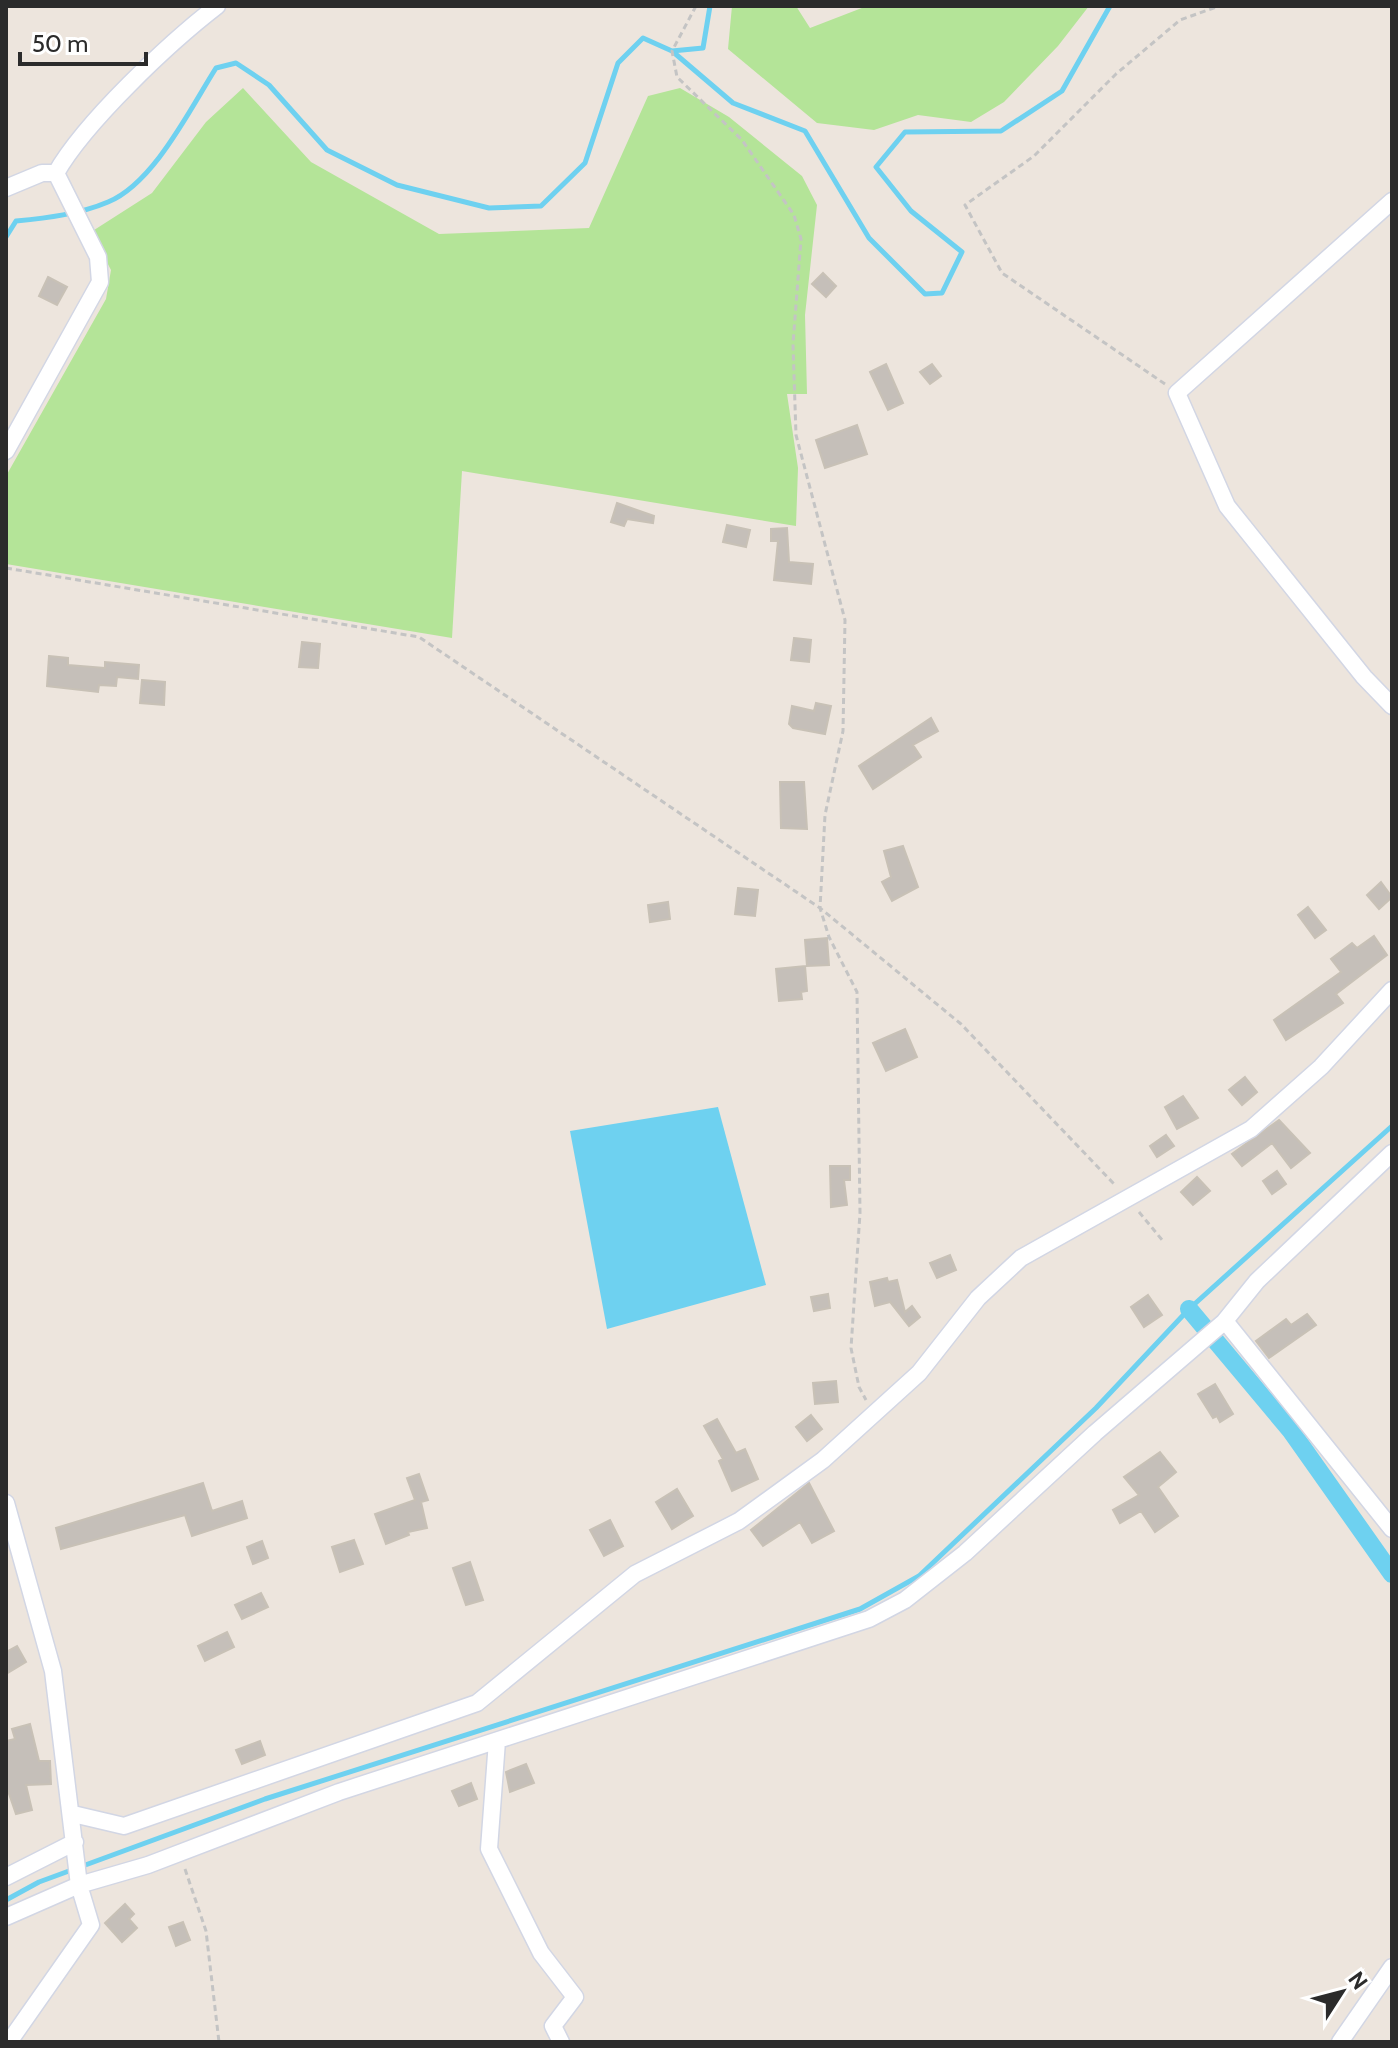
<svg xmlns="http://www.w3.org/2000/svg" width="1398" height="2048" font-family="Cabin,sans-serif">
<rect width="100%" height="100%" fill="#ede5dd"/>
<path fill="#b4e498" d="M732 6H796L810 28 867 6H1089L1058 46 1004 102 971 122 918 115 874 130 817 123 728 49Z
M243 88 311 162 439 234 589 228 648 96 680 88 729 117 802 176 817 205 805 315 807 394H787L798 468 796 526 462 471 452 638 6 564V476L106 299 111 270 91 232 152 193 206 122Z"/>
<path fill="#6ed1f0" d="M718 1107 766 1285 607 1329 570 1131Z"/>
<g fill="none" stroke-linecap="round" stroke-linejoin="round">
<path stroke="#6ed1f0" stroke-width="5" d="M672 51 703 48 710 6
M6 237 16 221C47 218 80 214 108 202 154 183 190 109 216 68L236 63 269 85 327 150 397 185 489 208 541 206 585 163 618 63 643 38 672 51 733 103 805 131 869 238 925 294 942 293 962 252 911 211 876 167 905 132 1001 131 1062 91 1110 6
M6 1900 39 1882 265 1799 860 1609 919 1576 1096 1408 1189 1309 1392 1126"/>
<path stroke="#6ed1f0" stroke-width="18" d="M1189 1309 1291 1431 1392 1574"/>
</g>
<path fill="#c5bfb9" stroke="#c8c1b6" stroke-width="2" d="M823 273 836 286 826 297 812 284Z
M48 277 67 287 57 305 39 296Z
M886 364 903 403 888 410 870 372Z
M932 364 941 376 930 384 920 372Z
M857 425 867 454 825 468 816 440Z
M617 503 654 516 653 523 627 519 624 526 611 522Z
M727 525 750 530 746 547 723 542Z
M787 528 789 562 813 564 811 584 774 580 778 541H771V529Z
M794 638 811 640 809 662 791 660Z
M302 642 320 644 318 668 299 667Z
M49 656 68 658V665L105 668V662L139 665 138 679 117 677 116 686 99 685 98 692 47 686Z
M142 680 165 682 164 705 140 703Z
M816 703 831 706 825 734 793 728 789 724 792 706 814 711Z
M931 718 938 731 913 745 921 757 873 789 859 766Z
M780 782H804L807 829 781 828Z
M903 846 918 887 892 901 882 882 891 877 884 851Z
M1381 882 1392 897 1379 909 1367 895Z
M738 888 758 890 755 916 735 914Z
M668 902 670 919 650 922 648 905Z
M1308 907 1326 930 1315 938 1298 915Z
M1374 936 1387 955 1336 994 1343 1003 1286 1040 1274 1020 1341 972 1331 959 1352 943 1357 948Z
M827 938 829 965 807 966 805 940Z
M805 966 807 991 801 992 802 999 779 1001 776 969Z
M905 1029 917 1057 886 1071 873 1043Z
M1245 1077 1257 1092 1242 1105 1229 1090Z
M1183 1096 1198 1118 1177 1129 1165 1107Z
M1279 1120 1310 1153 1291 1168 1272 1143 1242 1166 1232 1154Z
M1166 1135 1174 1146 1157 1157 1150 1146Z
M830 1166H850V1180H844L847 1205 831 1207Z
M1277 1171 1286 1184 1272 1194 1263 1181Z
M1197 1177 1210 1191 1193 1205 1181 1192Z
M950 1255 956 1270 937 1278 930 1263Z
M887 1278 888 1282 897 1280 905 1312 912 1306 920 1317 909 1326 890 1302 875 1306 870 1282Z
M828 1294 830 1308 814 1311 811 1297Z
M1148 1295 1162 1315 1144 1327 1131 1307Z
M1307 1314 1316 1325 1269 1358 1256 1341 1286 1319 1291 1325Z
M836 1381 838 1402 815 1404 813 1383Z
M1215 1384 1233 1414 1220 1422 1217 1416 1213 1418 1198 1394Z
M811 1415 822 1429 807 1441 796 1427Z
M717 1419 736 1453 745 1449 758 1479 732 1491 719 1461 723 1459 704 1426Z
M1160 1452 1176 1472 1158 1487 1178 1516 1155 1532 1141 1511 1120 1523 1113 1510 1139 1495 1124 1477Z
M419 1474 428 1500 421 1502 427 1528 408 1532 409 1535 386 1544 375 1514 415 1500 407 1478Z
M203 1483 212 1511 242 1501 247 1518 192 1536 185 1515 61 1549 56 1528Z
M809 1483 834 1531 812 1543 800 1522 763 1546 751 1530Z
M677 1489 693 1516 672 1529 656 1502Z
M610 1520 623 1546 604 1556 590 1530Z
M354 1540 363 1564 340 1572 332 1547Z
M262 1541 268 1558 253 1564 247 1547Z
M470 1562 483 1600 466 1605 453 1568Z
M261 1593 268 1607 242 1619 235 1605Z
M227 1632 234 1647 205 1661 198 1646Z
M17 1646 26 1662 6 1674V1652Z
M30 1724 39 1761H50L51 1784 26 1785 32 1810 16 1814 6 1785V1741L15 1739 12 1729Z
M260 1741 265 1755 242 1764 236 1750Z
M526 1764 534 1783 510 1792 506 1772Z
M471 1783 477 1799 459 1806 452 1791Z
M125 1904 134 1914 129 1919 137 1928 122 1942 105 1923Z
M183 1922 190 1940 176 1946 169 1927Z"/>
<g fill="none" stroke-linecap="round" stroke-linejoin="round">
<defs>
<path id="minor" d="M6 188 42 173H56
M1392 201 1177 393 1227 506 1364 677 1392 706
M6 451 100 282 98 257 56 173C85 122 169 43 217 6
M1225 1321 1392 1529
M6 1503 53 1671 79 1885 91 1925 9 2042
M497 1741 489 1849 541 1953 575 1997 553 2026 561 2042
M73 1814 124 1826 477 1703 635 1574 739 1521 823 1460 919 1373 978 1298 1021 1258 1251 1129 1321 1067 1392 990
M6 1877 75 1842
M6 1917 79 1885 148 1865 339 1792 869 1619 905 1600 965 1553 1095 1433 1224 1322 1257 1281 1392 1153
M1340 2042 1392 1967"/>
</defs>
<use href="#minor" stroke="#d2d6e4" stroke-width="19"/>
<path stroke="#c4c4c4" stroke-width="3" stroke-dasharray="6 4" stroke-linecap="butt" d="M696 6 672 51 677 77 742 140 794 215 801 239 793 344 796 435 845 620 843 731 825 815 820 908 829 937 857 992 860 1213 851 1348 859 1387 866 1400
M1165 384 1002 273 965 205 1034 156 1116 74 1180 20 1219 6
M6 568 419 637 820 908 961 1024 1115 1185
M1139 1212 1163 1241
M185 1869 206 1931 219 2042"/>
<use href="#minor" stroke="#fff" stroke-width="16"/>
</g>
<rect width="1398" height="2048" fill="none" stroke="#2b2b2b" stroke-width="16"/>
<g transform="translate(1342 1992) rotate(54)" stroke="#ffffff" stroke-width="6" paint-order="stroke">
<path d="M0-6L14 30L0 20L-14 30Z" fill="#2b2b2b"/>
<text y="-12" font-size="22" font-weight="bold" text-anchor="middle" fill="#2b2b2b">N</text>
</g>
<path d="M20 52v12h126v-12" fill="none" stroke="#2b2b2b" stroke-width="4"/>
<text x="32" y="52" font-size="24" fill="#2b2b2b" stroke="#ffffff" stroke-width="6" paint-order="stroke">50 m</text>
</svg>
